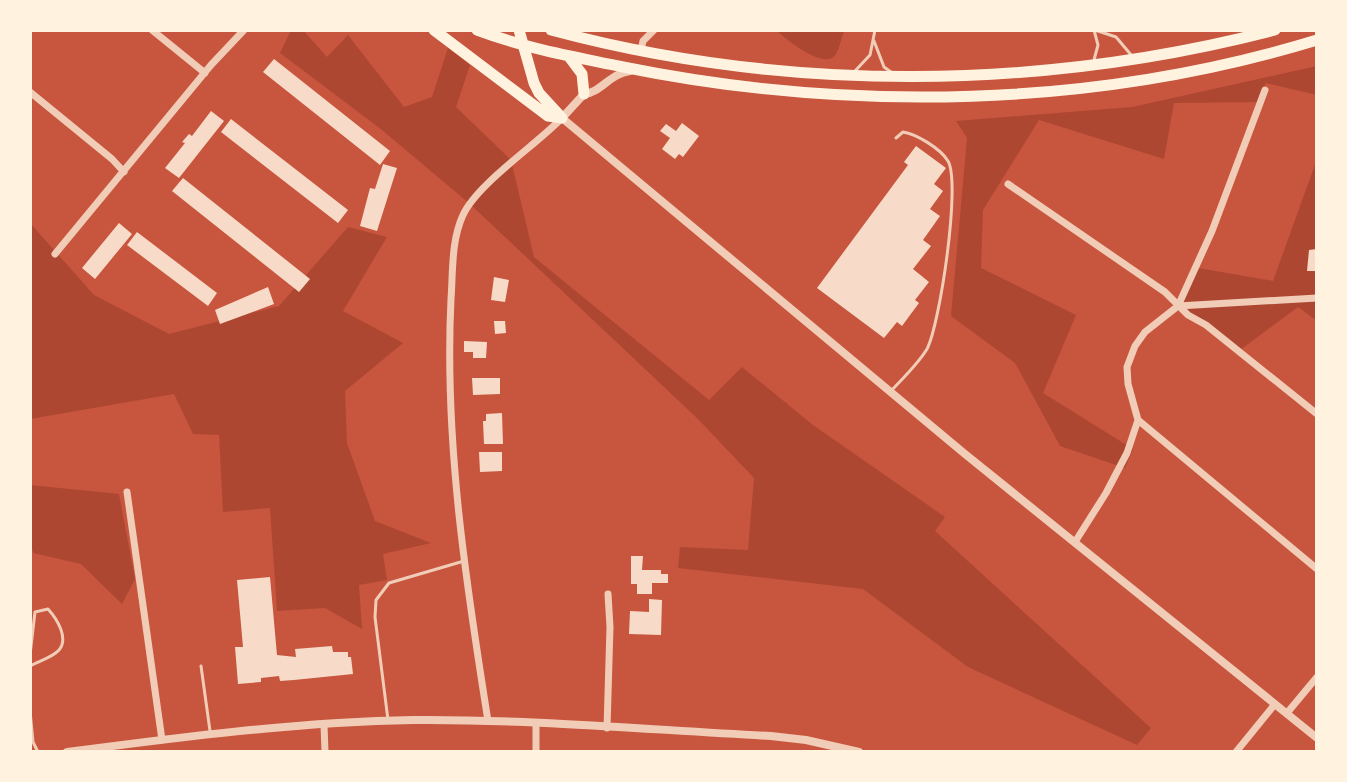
<svg xmlns="http://www.w3.org/2000/svg" width="1347" height="782" font-family="Rubik,sans-serif">
<rect width="100%" height="100%" fill="#c8553d"/>
<path fill="#ae4732" d="M291 30H303L327 57 348 35 404 107 432 97 448 48 470 65 456 107 511 160 534 257 709 400 742 367 813 425 945 517 935 531 1151 728 1137 745 968 667 863 589 678 568 680 547 748 550 754 478 698 419 470 204 382 130 280 53Z
M776 30H845C841 38 840 47 836 54 826 72 784 38 776 30Z
M1317 66V95L1266 83 1259 102 1174 103 1164 159 1039 120 983 210 981 268 1076 315 1043 393 1133 449 1125 468 1060 446 1015 363 951 316 967 138 956 121 1132 107Z
M1317 159V321L1298 307 1240 350 1180 305 1198 268 1273 281Z
M30 223 94 295 169 334 279 306 348 227 387 237 343 311 403 343 345 391 347 443 375 521 431 543 383 554 387 580 359 585 362 629 325 608 277 611 270 508 223 512 219 435 193 434 174 394 30 419Z
M30 485 119 494 135 579 122 604 81 564 33 553 30 539Z"/>
<path fill="#f7dbc8" d="M274 59 390 151 380 165 263 72Z
M211 111 224 121 179 178 165 168 185 143 182 142 189 134 192 136Z
M231 119 348 210 338 223 221 132Z
M682 123 699 136 683 157 679 154 675 159 662 149 670 138 660 131 666 124 676 131Z
M916 146 946 168 934 184 943 191 930 209 940 216 923 240 931 246 913 269 929 282 915 300 919 303 902 326 897 322 884 338 817 288 908 165 904 162Z
M383 164 397 168 377 231 360 226 370 188 375 189Z
M183 178 310 279 299 292 172 191Z
M119 223 132 234 95 279 82 268Z
M137 232 217 293 208 306 127 245Z
M1317 249V271H1307L1309 250Z
M494 277 509 280 505 302 491 300Z
M268 287 274 304 220 324 215 310Z
M494 321H505L506 333 495 334Z
M464 341 487 342 486 358H473V352H464Z
M472 378H500V394L473 395Z
M502 413 503 444H484L483 421H486V414Z
M479 452H502V471L480 472Z
M631 556H643L642 570H661V574H668V583H652V594H637V584H631Z
M270 577 277 655 296 657 295 649 332 646 333 652H348V657H351L353 674 294 680 280 681 279 676 261 678V682L238 684 235 647H243L237 580Z
M649 599 662 600 661 635 629 634 630 611 649 612Z"/>
<g fill="none" stroke-linecap="round" stroke-linejoin="round">
<path stroke="#f1ccb7" stroke-width="3" d="M1095 30 1116 37 1132 56
M874 41 884 67 891 72
M1094 60 1098 45 1094 30
M855 71 870 55 875 30
M891 391C903 378 918 364 927 349 940 324 961 183 948 161 940 148 916 134 903 132L896 138
M30 655 35 612 48 609C57 619 69 638 59 650 52 658 38 661 30 666
M201 666 210 731
M30 711 33 742 38 752
M388 720 375 617 376 600 389 583 464 561"/>
<path stroke="#f1ccb7" stroke-width="7" d="M152 30 205 73
M641 50 643 41 654 30
M30 92 112 159 124 172
M1008 184 1165 292 1188 315 1206 325 1317 414
M55 254 211 65 244 30
M1178 306 1212 231 1265 90
M1138 420 1317 569
M127 492 162 740
M1075 542 1106 493 1127 453 1138 420 1128 384 1127 367 1135 346 1145 332 1178 306 1317 298
M1287 713 1317 677
M488 721C466 583 444 440 451 299 453 272 451 241 463 215 477 184 536 145 562 118
M324 725 325 752
M607 728 610 627 608 594
M536 752V724
M1236 752 1275 704"/>
<path stroke="#f1ccb7" stroke-width="8" d="M630 71C609 74 602 92 584 94L562 118 965 454 1317 738
M67 752C181 737 297 722 413 720 532 719 652 730 771 736L806 740 859 752"/>
<path stroke="#fff3e0" stroke-width="11" d="M434 30 548 116 562 118
M477 30C528 49 571 56 623 67 850 113 1095 108 1317 40
M519 30 534 83 539 93 562 118
M551 30C786 93 1040 91 1275 30
M570 58 582 74 584 94"/>
</g>
<rect width="1347" height="782" fill="none" stroke="#fff3e0" stroke-width="64"/>
</svg>
